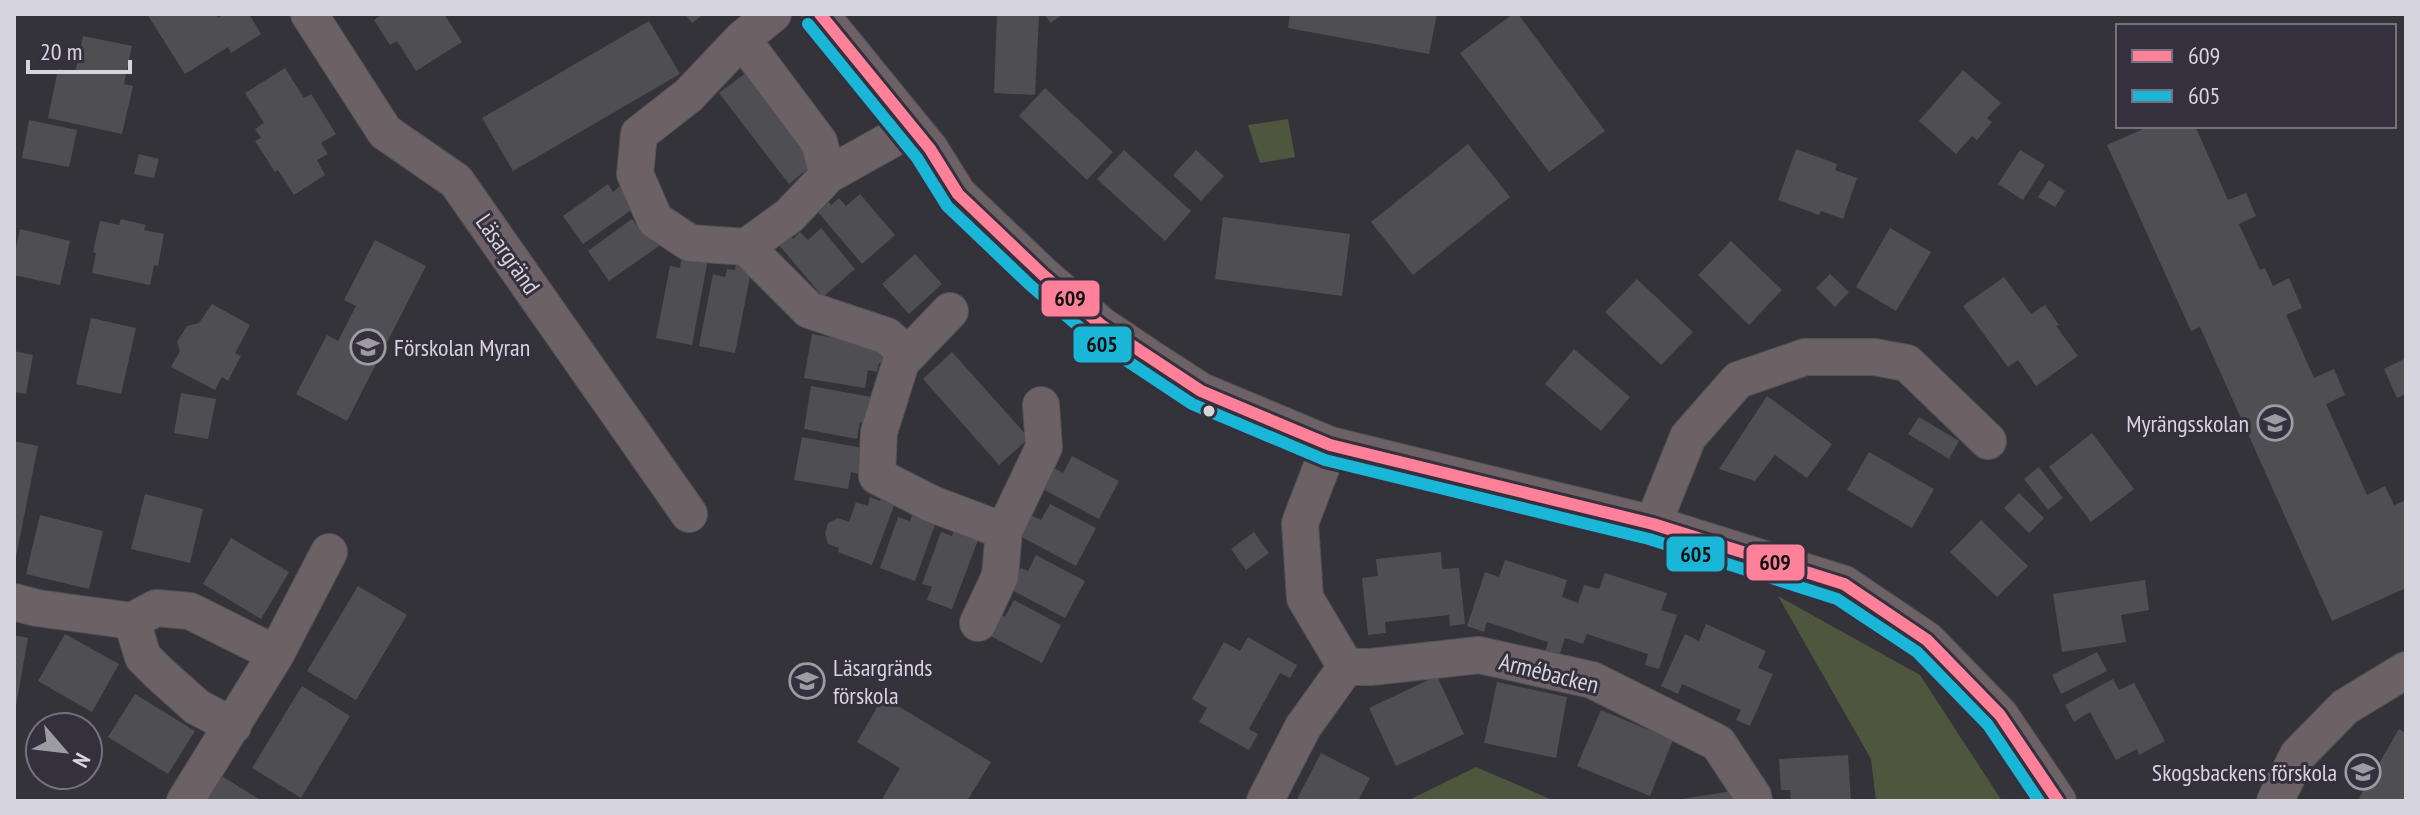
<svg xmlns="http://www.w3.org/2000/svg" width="2420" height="815" font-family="'PT Sans Narrow',sans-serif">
<rect width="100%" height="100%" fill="#35333a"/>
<path fill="#4e563d" d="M1288 119 1295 157 1260 163 1248 125Z
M1778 596 1920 675 2002 801H1876L1871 759Z
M1476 767 1555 801H1407Z"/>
<path fill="#4f4e53" d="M147 14H215L218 18 224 14H249L261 34 231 53 228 47 185 74Z
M383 14H444L462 42 416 71 397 41 390 45 374 20Z
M685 14H704L692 23Z
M997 14 1039 15 1035 95 994 93Z
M1044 14H1063L1051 23Z
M1290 14H1437L1429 54 1288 28Z
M1513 14H1518L1605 131 1549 172 1460 53Z
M649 21 680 74 513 171 482 118Z
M83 36 132 46 124 84 133 86 122 134 48 118 58 69 75 73Z
M285 68 304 98 311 94 336 134 321 143 328 154 317 160 325 175 294 195 278 170 275 172 255 141 261 138 255 129 264 123 245 93Z
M751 69 820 159 789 184 719 93Z
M1963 70 2001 103 1987 118 1992 122 1977 140 1972 136 1956 154 1919 121Z
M1045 88 1113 152 1087 180 1019 116Z
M29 120 77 130 69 167 22 158Z
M2150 126H2195L2228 200 2246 193 2256 216 2239 224 2260 270 2265 268 2273 286 2289 278 2302 308 2286 315 2314 378 2334 369 2345 395 2326 404 2367 495 2385 486 2394 505 2406 500V588L2332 621 2200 327 2191 331 2107 145Z
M1468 144 1510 197 1413 275 1371 222Z
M1796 149 1837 164 1835 170 1857 178 1843 219 1821 211 1819 215 1778 200Z
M1124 150 1191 211 1165 241 1097 179Z
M1196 150 1224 176 1201 201 1173 175Z
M2020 150 2045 165 2023 200 1998 184Z
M139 154 159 159 154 178 134 174Z
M2049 180 2065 191 2055 207 2038 197Z
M608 184 613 192 620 186 626 195 640 204 583 244 563 216Z
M860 194 895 235 862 264 817 211 828 201 831 205 839 198 846 206Z
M1223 217 1350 234 1342 296 1215 279Z
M121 219 146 225 144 230 164 234 158 266 154 265 150 285 92 273 96 253 93 252 100 221 119 225Z
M632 219 640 230 649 223 666 241 609 281 588 251Z
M821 228 855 269 823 297 779 245 790 235 793 239 800 232 808 240Z
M1890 228 1931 252 1896 311 1856 287Z
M20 229 70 241 60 285 14 275V257Z
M375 240 426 266 347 421 296 394 327 335 338 341 356 306 344 300Z
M1731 241 1782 290 1749 325 1698 275Z
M915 254 942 284 909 314 882 284Z
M692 256 708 259 692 345 656 338 670 266 680 268 681 260 691 262Z
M736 264 752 267 735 353 699 346 713 274 725 277 727 269 735 270Z
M1830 274 1849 292 1835 307 1816 288Z
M2004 277 2031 314 2045 305 2059 325 2056 326 2078 356 2036 386 2018 360 2008 367 1963 306Z
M1637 279 1693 332 1661 365 1605 312Z
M212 304 250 325 235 353 241 356 228 381 222 377 215 390 171 367 180 351 177 342 187 326 199 323Z
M91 318 136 328 121 394 76 384Z
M812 334 886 347 882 363H879L877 372 868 370 865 388 804 378Z
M1574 349 1630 397 1601 431 1545 384Z
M14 351 33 355 26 394 14 392Z
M952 352 1029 438 999 465 923 379Z
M2406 358V394L2397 398 2384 369Z
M811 386 877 398 869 423 860 422 857 439 804 429Z
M181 393 216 399 208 439 174 433Z
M1767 396 1832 444 1807 478 1775 455 1755 481 1719 469Z
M1919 417 1959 441 1949 459 1908 434Z
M2092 433 2134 489 2091 522 2049 467Z
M802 437 868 449 859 474 851 472 848 489 794 480Z
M14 441 38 446 15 562H14Z
M1869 452 1934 489 1912 528 1847 490Z
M1072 456 1119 481 1099 519 1039 487 1050 477 1054 468 1063 473Z
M2039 467 2063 498 2048 510 2024 479Z
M2019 493 2044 518 2029 533 2004 508Z
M145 494 203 509 190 563 131 549Z
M882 495 896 500 872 565 838 552 839 548 828 544 825 534 828 523 838 518 849 522 856 502 868 506 870 497 880 501Z
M1050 504 1096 528 1076 566 1016 534 1031 515 1041 520Z
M913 512 938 516 915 581 880 568 898 517 910 521Z
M40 515 103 531 89 589 26 574Z
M1981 520 2028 566 1997 597 1950 552Z
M955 527 981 532 952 609 927 600 932 587 922 584 941 532 952 536Z
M1254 532 1269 553 1246 570 1231 549Z
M231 538 289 572 261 619 203 584Z
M1441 552 1442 569 1459 568 1465 624 1450 626 1449 615 1385 622 1386 633 1368 635 1362 578 1378 576 1376 559Z
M1036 555 1085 581 1065 618 1004 586 1016 576 1021 568 1028 571Z
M1505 560 1567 580 1562 597 1578 603 1584 585 1599 589 1605 573 1667 593 1661 610 1677 615 1659 669 1645 665 1648 654 1587 634 1583 644 1565 638 1559 657 1545 652 1548 642 1487 622 1484 632 1467 626 1485 572 1499 577Z
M2145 580 2149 610 2121 615 2126 642 2062 652 2053 594Z
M358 586 407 615 356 700 307 671Z
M1014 600 1061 625 1042 663 983 632 998 613 1005 617Z
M1706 624 1766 651 1758 668 1773 674 1750 726 1736 720 1741 710 1682 684 1678 694 1661 686 1685 634 1699 641Z
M65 634 119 664 92 712 38 681Z
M14 635 28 638 16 706H14Z
M1248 637 1297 665 1290 678 1280 673 1249 729 1258 734 1249 750 1199 722 1207 708 1192 699 1224 642 1240 651Z
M2097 652 2107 671 2061 694 2052 675Z
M1437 676 1464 734 1396 766 1369 708Z
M2113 679 2119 690 2134 683 2165 741 2139 755 2137 749 2116 760 2090 712 2074 722 2065 705Z
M1497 682 1567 697 1556 758 1484 743Z
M302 686 350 716 301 798 252 768Z
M135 694 195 731 168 774 108 737Z
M883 697 991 762 967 801H881L900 768 857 742Z
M1601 710 1673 740 1650 796 1577 766Z
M2399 729 2406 733V801H2362L2359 798Z
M1321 753 1370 778 1358 801H1296Z
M1848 755 1851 801H1791L1790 790H1781L1779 759Z
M217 773 262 801H200Z
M1732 791 1734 801H1682V799Z"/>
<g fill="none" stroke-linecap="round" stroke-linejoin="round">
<defs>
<path id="street" d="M309 14 385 132 456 181 689 514
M820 14 930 149 958 194 1042 274 1101 325 1150 358 1201 391 1330 445 1653 524 1844 584 1927 640 2000 715 2058 801
M742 39 689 95 639 134 635 174 655 220 690 243 746 247 789 216 828 175 819 142 742 39 773 14
M828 175 912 128
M746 247 809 310 887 336 908 355
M950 311 901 362 879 432 877 476 932 504 1004 531 1044 447 1041 405
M1330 445 1300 523 1305 598 1346 667H1371L1479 655 1592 680 1718 743 1753 796 1754 801
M1653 524 1688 437 1738 380 1805 357H1874L1907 363 1988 441
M14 602 37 608 132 621 143 657 159 673 197 707 233 726
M132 621 156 608 190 611 276 654
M978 623 1000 576 1004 531
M185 801 276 654 329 552
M1265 801 1303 727 1346 667
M2275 801 2298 755 2345 707 2406 670"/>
</defs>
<use href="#street" stroke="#535156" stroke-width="38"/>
<use href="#street" stroke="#6c6164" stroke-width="36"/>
<defs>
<path id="bus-1" d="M820 14 930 149 958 194 1042 274 1101 325 1201 391 1330 445 1653 524 1844 584 1927 640 2000 715 2058 801"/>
<path id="bus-2" d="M808 24 917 158 947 206 1031 286 1091 337 1192 404 1325 460 1649 539 1837 599 1917 652 1988 725 2039 801"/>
</defs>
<use href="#bus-1" stroke="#34303d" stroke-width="18"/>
<use href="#bus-2" stroke="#34303d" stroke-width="18"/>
<use href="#bus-1" stroke="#ff8098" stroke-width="12"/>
<use href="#bus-2" stroke="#1ab6d8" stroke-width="12"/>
</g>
<defs>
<symbol id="school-ring" viewBox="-11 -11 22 22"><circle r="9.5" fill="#34303d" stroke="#9e9ca3" stroke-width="1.5"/><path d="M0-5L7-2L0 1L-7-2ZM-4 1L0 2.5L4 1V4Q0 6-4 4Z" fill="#9e9ca3"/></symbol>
</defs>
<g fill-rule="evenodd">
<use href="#school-ring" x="348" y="327" width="40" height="40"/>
<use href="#school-ring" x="2255" y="403" width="40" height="40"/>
<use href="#school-ring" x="787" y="661" width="40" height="40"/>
<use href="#school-ring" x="2343" y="752" width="40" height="40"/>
</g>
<circle fill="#d6d4dc" stroke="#34303d" stroke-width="3" cx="1209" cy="411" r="7"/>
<g text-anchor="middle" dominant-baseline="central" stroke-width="6" stroke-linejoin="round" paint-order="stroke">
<g font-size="24" fill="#d6d4dc" stroke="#34303d">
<text transform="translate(508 254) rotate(55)">Läsargränd</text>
<text transform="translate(1549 673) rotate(14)">Armébacken</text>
</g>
<g font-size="24" fill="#d6d4dc" stroke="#34303d" text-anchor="start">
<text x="394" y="347">Förskolan Myran</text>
<text x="2249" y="423" text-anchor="end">Myrängsskolan</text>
<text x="833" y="667">Läsargränds<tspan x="833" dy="28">förskola</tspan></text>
<text x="2337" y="772" text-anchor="end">Skogsbackens förskola</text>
</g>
</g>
<g stroke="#34303d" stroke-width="3">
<rect x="1040" y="279" width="61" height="39" rx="8" fill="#ff8098"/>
<rect x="1072" y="325" width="61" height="39" rx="8" fill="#1ab6d8"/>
<rect x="1665" y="535" width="61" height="38" rx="8" fill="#1ab6d8"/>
<rect x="1745" y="543" width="61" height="39" rx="8" fill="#ff8098"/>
</g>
<g font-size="22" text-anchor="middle" font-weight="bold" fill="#111">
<text x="1070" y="306">609</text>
<text x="1102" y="352">605</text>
<text x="1696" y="562">605</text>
<text x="1775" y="570">609</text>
</g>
<rect width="2420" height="815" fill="none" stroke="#d6d4dc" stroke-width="32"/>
<rect x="2116" y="24" width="280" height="104" fill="#34303d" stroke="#75727d" stroke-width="2"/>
<rect x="2132" y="50" width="40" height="12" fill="#ff8098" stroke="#75727d" stroke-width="2"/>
<text x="2188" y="64" font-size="24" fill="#d6d4dc">609</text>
<rect x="2132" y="90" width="40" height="12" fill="#1ab6d8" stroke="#75727d" stroke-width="2"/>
<text x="2188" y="104" font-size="24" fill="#d6d4dc">605</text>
<g transform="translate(64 751) rotate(118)"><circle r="38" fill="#34303d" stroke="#75727d" stroke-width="2"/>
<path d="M0-6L14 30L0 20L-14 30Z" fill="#9e9ca3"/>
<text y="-12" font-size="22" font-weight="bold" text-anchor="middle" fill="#d6d4dc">N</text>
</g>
<path d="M28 60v12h102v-12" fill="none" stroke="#d6d4dc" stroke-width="4"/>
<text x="40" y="60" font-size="24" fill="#d6d4dc" stroke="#34303d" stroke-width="6" paint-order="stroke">20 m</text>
</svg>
